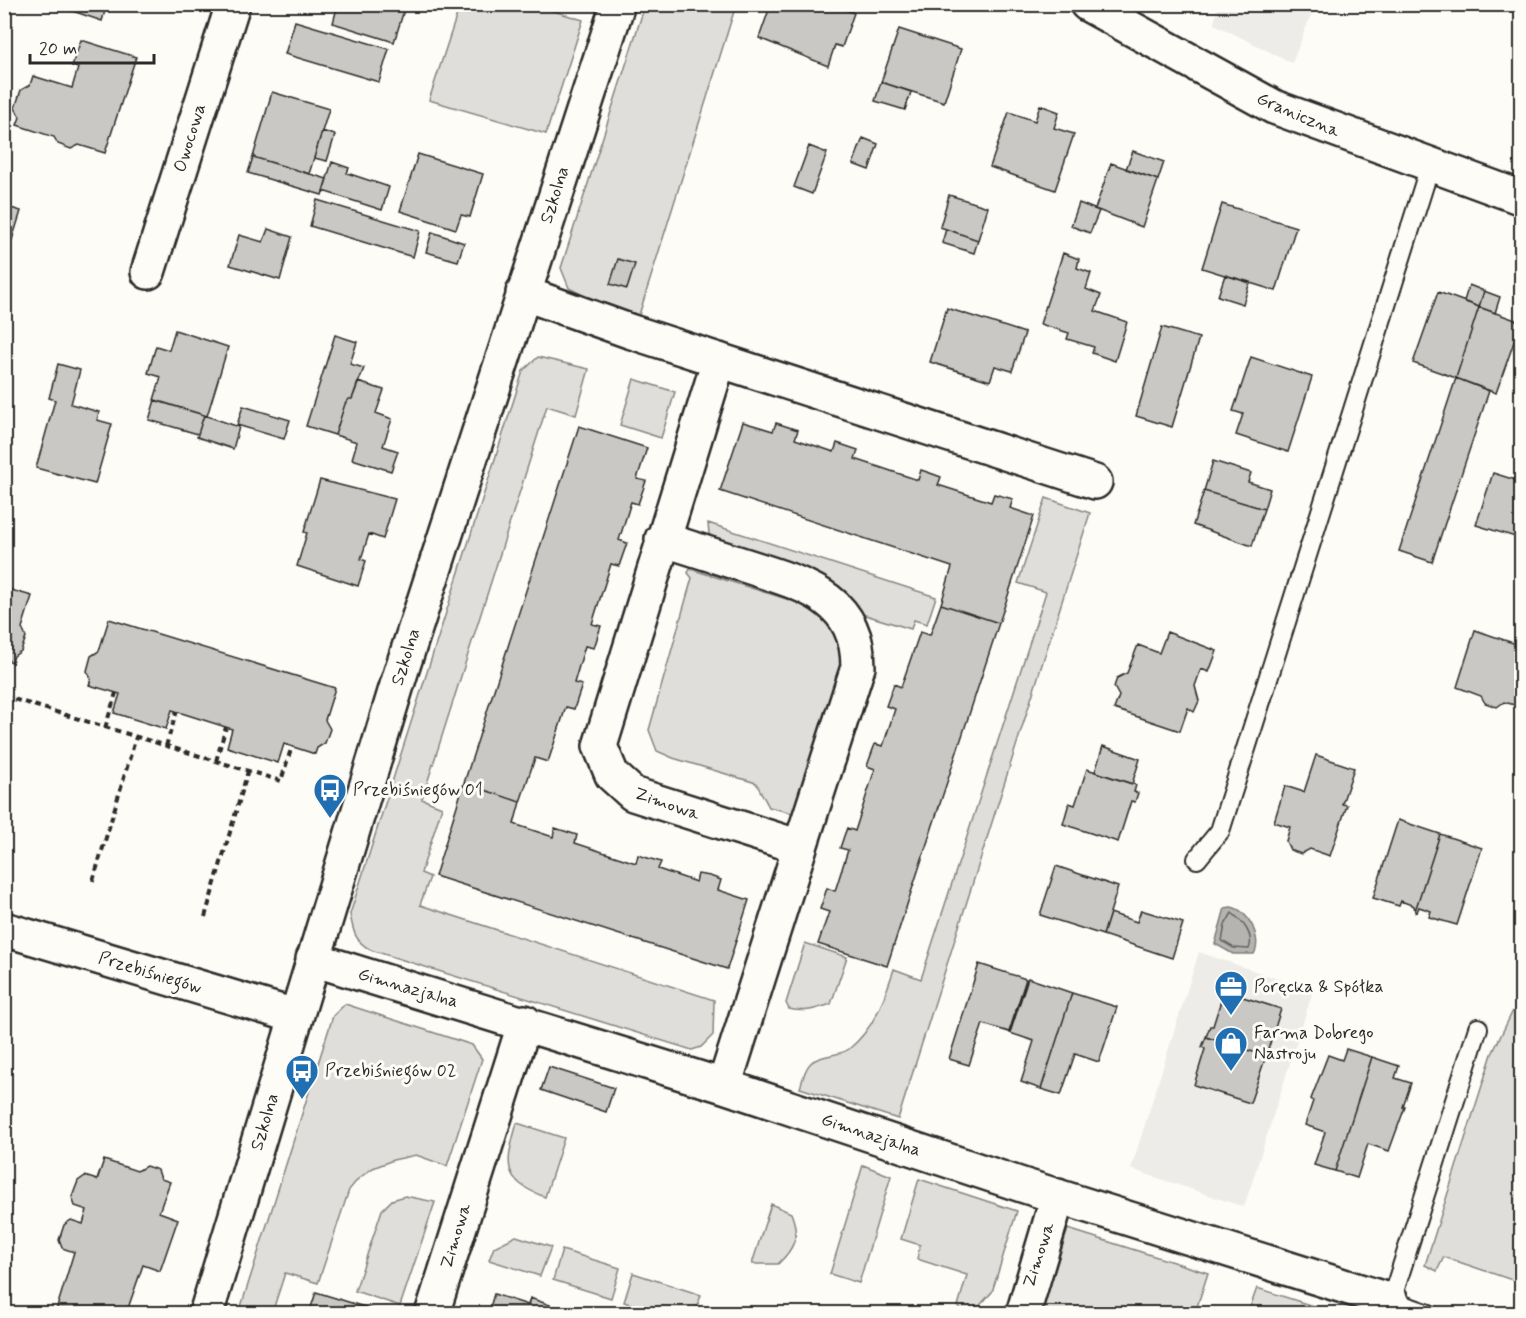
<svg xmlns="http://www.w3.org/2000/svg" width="1526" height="1318" font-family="Mynerve,sans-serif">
<rect width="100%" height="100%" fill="#fdfcf7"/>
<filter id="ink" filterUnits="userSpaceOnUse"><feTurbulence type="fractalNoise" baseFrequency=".0167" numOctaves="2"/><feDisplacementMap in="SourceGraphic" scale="12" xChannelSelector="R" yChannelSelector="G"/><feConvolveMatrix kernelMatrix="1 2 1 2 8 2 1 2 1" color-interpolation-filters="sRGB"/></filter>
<g filter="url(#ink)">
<path fill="#edece8" d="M1218 5V4L1315 5 1292 63 1214 24Z
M1199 952 1313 991 1244 1207 1131 1169Z"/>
<path fill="#dfdeda" stroke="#858482" stroke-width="1.5" d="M460 5H534L583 20 546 134 429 100Z
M645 5H736L639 315 599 303 569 288 561 268Z
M538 357 589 369 576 415 547 406 422 799 442 807 421 873 430 877 420 905 714 1000 713 1035 701 1047 692 1050 371 950C355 942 353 931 350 914L523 371Z
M634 379 675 392 661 438 620 425Z
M1046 498 1090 513 898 1119 800 1088C808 1061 808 1060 836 1054 840 1053 845 1052 849 1049 875 1028 884 999 894 969L921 979 1046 592 1018 583Z
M708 523 936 597 927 624 914 620 911 629 859 613 845 592 829 580 720 544 709 534Z
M690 569 809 606 828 619 844 647 850 675 800 815 769 807 756 783 673 758 657 751 649 730 692 578 688 573Z
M805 943 847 957 831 1004C816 1009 805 1013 789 1009L786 1003Z
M1521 994V1283L1444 1257 1437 1271 1425 1265 1492 1054Z
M345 1004 472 1045 482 1059 447 1166 416 1155 393 1160 373 1168 358 1179 349 1190 318 1283 285 1273 272 1313H239L333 1016Z
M517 1123 564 1138 545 1197C500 1180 506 1163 517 1123Z
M863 1165 891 1176 859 1283 830 1274Z
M919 1179 1017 1211 992 1292 973 1313 963 1311 958 1306 967 1275 917 1259 920 1245 901 1239Z
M405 1196 435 1202 400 1306 355 1291 382 1210 392 1200Z
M771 1204 791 1213C800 1235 795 1248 778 1264H752Z
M1068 1229 1208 1273 1195 1313H1041Z
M516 1236 551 1247 540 1276 489 1260 494 1247Z
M562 1250 620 1268 611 1298 553 1280Z
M633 1273 701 1295 695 1313H660L624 1302Z
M1257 1288 1335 1313H1248Z"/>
<path fill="#b5b4b1" stroke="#7e7d7b" stroke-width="1.5" d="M1231 907C1248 909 1263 939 1254 954H1233L1215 944 1225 908Z"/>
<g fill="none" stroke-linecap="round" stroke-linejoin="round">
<path stroke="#626261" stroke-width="1.5" d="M1232 913C1242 921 1255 935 1249 949L1234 948 1222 941 1225 925Z"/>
</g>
<path fill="#c9c8c4" stroke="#2b2b2b" stroke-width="1.5" d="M52 4H107L102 21Z
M338 4H406L394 42 333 23Z
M771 4H830L854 13 842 47 835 45 828 66 759 38Z
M295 21 389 49 379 82 285 54Z
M899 29 961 49 944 102 881 82Z
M81 40 136 57 105 153 79 145 71 149 58 144 54 137 17 125 20 117 15 108 21 90 30 85 33 76 72 88 78 68 72 66Z
M881 82 911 92 905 110 875 101Z
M272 92 329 109 309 174 253 157Z
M1040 105 1059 112 1054 128 1074 134 1055 190 990 167 1009 112 1035 121Z
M322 131 335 135 327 161 314 158Z
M863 138 878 144 869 170 853 164Z
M809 146 827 153 812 194 794 187Z
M1133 151 1164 162 1158 180 1126 169Z
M418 154 483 174 470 217 461 215 456 229 400 211Z
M253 157 327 179 322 195 248 173Z
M332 162 349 168 347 173 389 187 382 210 323 191Z
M1111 163 1158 180 1142 227 1095 209Z
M949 195 988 207 978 240 940 227Z
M317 200 420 231 413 257 310 226Z
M1079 203 1099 211 1090 233 1071 226Z
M1222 204 1296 227 1276 291 1202 268Z
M4 206 21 211 4 266Z
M268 229 292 237 280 280 230 265 239 235 263 242Z
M946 229 978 240 974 253 942 243Z
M432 232 464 243 458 261 426 252Z
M1063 253 1079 259 1077 268 1091 273 1086 289 1101 295 1095 311 1127 322 1115 361 1092 353 1094 347 1067 339 1069 333 1040 324Z
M618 259 635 264 627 289 610 284Z
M1225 275 1250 282 1243 304 1218 296Z
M1469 285 1484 291 1479 307 1464 301Z
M1484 291 1500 297 1495 313 1479 307Z
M1438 292 1479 307 1456 378 1413 363Z
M1479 307 1521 322 1496 393 1456 378Z
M947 308 1025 333 1012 371 995 366 990 381 930 362Z
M1162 327 1199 338 1172 427 1136 416Z
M175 330 228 347 207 416 154 400 161 377 148 373 156 346 169 350Z
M335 335 357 342 350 364 364 368 352 399H349L345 404 335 435 306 426Z
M1251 357 1312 377 1288 452 1236 435 1243 414 1233 411Z
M58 364 80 370 71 404 99 412 97 420 112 424 95 484 36 468 55 400 49 398Z
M1456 378 1489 391 1432 562 1399 551Z
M358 382 384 390 376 413 392 419 383 446 398 451 391 471 352 459 357 442 335 435 345 404 349 399H352Z
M155 400 204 415 198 434 149 420Z
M243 406 290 420 284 439 237 425Z
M204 415 239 427 233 449 197 437Z
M743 422 773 431 776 423 798 430 795 439 834 452 837 443 858 450 855 459 918 480 921 470 930 473 941 477 938 485 991 502 994 494 1013 499 1010 508 1034 516 999 623 941 604 952 567 720 491Z
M579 426 647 448 637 479 646 481 638 504 631 502 619 540 627 543 619 566 611 564 592 624 601 626 594 648 585 646 574 683 582 685 574 709 566 707 548 762 535 758 520 802 464 783Z
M1213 461 1251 473 1248 482 1270 489 1264 509 1204 491Z
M1493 473 1522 482V539L1476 525Z
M320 480 395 499 383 539 369 534 361 559 366 561 358 586 297 566 307 533 304 532Z
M1204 491 1264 509 1252 546 1193 525Z
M4 588 32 596 22 628 26 637 21 651 14 656 12 662 4 659Z
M941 604 999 623 887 966 818 944 829 912 820 909 827 888 835 891 848 850 840 848 844 836 847 828 855 831 875 769 867 766 875 744 883 746 895 709 886 706 894 684 901 687 920 632 930 635Z
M109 619 335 688 325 720 330 729 325 743 317 748 315 754 284 744 278 763 227 747 232 729 172 710 166 729 114 713 120 694 89 685 91 679 87 671 91 656 99 651Z
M1475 630 1522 646V707L1504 702 1497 707 1485 703 1481 696 1457 687Z
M1167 632 1217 651 1209 672 1201 669 1195 686 1199 701 1194 712 1188 708 1180 731 1114 709 1119 696 1114 687 1117 678 1127 673 1138 645 1159 653Z
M1103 746 1140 759 1132 784 1095 772Z
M1316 755 1354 768 1342 804 1347 805 1330 856 1310 849 1301 854 1290 850 1286 841 1290 827 1274 822 1285 786 1304 792Z
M1087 769 1136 785 1134 792 1138 793 1135 802 1131 801 1118 842 1063 824 1069 803 1075 805Z
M464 783 520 802 514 824 553 837 555 828 577 835 575 843 636 863 638 855 661 862 658 869 696 882 698 874 710 876 721 880 718 890 749 900 727 969 435 876Z
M1398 820 1440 834 1415 911 1414 906 1401 901 1399 906 1373 898Z
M1440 834 1482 848 1457 925 1429 917 1431 911 1419 907 1417 912 1415 911Z
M1056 866 1118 887 1103 935 1040 915Z
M1141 910 1183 923 1172 958 1103 935 1110 913 1137 922Z
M979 964 1026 979 1009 1032 983 1024 969 1065 949 1059Z
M1028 978 1072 993 1041 1089 1021 1082 1034 1041 1010 1033Z
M1224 991 1281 1009 1266 1056 1206 1037 1210 1026H1213Z
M1072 993 1117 1007 1099 1062 1075 1054 1061 1095 1041 1089Z
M1206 1037 1266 1056 1250 1103 1194 1085 1205 1049 1202 1047Z
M1346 1049 1372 1057 1335 1171 1314 1165 1325 1132 1305 1125 1313 1101 1311 1099 1328 1055 1342 1060Z
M1372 1057 1399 1066 1395 1078 1411 1083 1403 1107H1405L1389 1151 1368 1144 1357 1178 1335 1171Z
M549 1067 614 1088 606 1112 541 1090Z
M104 1160 137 1171 146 1166 158 1170 161 1179 170 1182 159 1212 178 1219 160 1271 143 1265 126 1314H55L74 1252 62 1248 59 1240 64 1225 71 1220 83 1224 87 1210 75 1206 72 1197 78 1181 85 1176 97 1180Z
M316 1292 387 1314H309Z
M494 1294 528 1305 530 1298 550 1305 549 1311 557 1314H488Z"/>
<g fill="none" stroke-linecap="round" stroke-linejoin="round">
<defs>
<path id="service" d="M1197 859 1220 831 1430 166
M1429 1314 1391 1301 1478 1028"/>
<path id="minor" d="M1087 4 1274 107 1522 198
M148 272 233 4
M523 293 629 331 1095 482
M719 360 600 746 612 775 633 794 800 847 724 1086
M662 539C691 548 721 558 750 567 805 585 858 598 858 667L800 847
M4 929 295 1016
M313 959 724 1086 1025 1186 1391 1301
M206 1314 401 672 618 4
M432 1314 525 1022
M1023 1314 1058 1196"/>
</defs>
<use href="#service" stroke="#2b2b2b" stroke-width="22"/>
<use href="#minor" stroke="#2b2b2b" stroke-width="38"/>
<path stroke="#2b2b2b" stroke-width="4" stroke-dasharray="6 4.5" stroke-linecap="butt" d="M4 696 281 781 292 746
M105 728 116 693
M166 746 177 711
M216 761 226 727
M93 881 136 737
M205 917 248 771"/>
<use href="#service" stroke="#fdfcf7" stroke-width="18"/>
<use href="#minor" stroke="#fdfcf7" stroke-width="33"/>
</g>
</g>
<defs>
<symbol id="bus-pin" viewBox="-11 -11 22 30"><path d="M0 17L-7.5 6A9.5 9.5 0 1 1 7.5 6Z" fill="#1f6fb2" stroke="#fdfcf7"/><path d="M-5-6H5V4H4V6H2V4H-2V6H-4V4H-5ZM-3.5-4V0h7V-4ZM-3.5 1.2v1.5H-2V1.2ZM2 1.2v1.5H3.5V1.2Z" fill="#fff"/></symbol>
<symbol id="office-pin" viewBox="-11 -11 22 30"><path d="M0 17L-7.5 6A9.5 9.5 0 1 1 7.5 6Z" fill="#1f6fb2" stroke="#fdfcf7"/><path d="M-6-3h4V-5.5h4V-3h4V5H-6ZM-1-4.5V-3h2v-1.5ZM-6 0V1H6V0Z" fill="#fff"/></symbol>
<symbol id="shop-pin" viewBox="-11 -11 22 30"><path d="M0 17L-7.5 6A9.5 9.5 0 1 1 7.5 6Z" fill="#1f6fb2" stroke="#fdfcf7"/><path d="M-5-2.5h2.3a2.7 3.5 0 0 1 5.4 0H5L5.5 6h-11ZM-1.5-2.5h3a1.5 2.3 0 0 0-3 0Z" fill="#fff"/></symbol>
</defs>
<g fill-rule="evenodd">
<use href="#bus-pin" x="311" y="771" width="38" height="52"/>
<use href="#office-pin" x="1212" y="968" width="38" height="52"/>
<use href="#shop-pin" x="1212" y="1024" width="38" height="52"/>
<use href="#bus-pin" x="283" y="1052" width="38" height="52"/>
</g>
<g text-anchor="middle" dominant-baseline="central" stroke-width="6" stroke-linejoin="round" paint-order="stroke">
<g font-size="18" fill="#2b2b2b" stroke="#fdfcf7">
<text transform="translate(1298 115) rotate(23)">Graniczna</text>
<text transform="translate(190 138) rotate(-73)">Owocowa</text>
<text transform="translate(555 195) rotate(-72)">Szkolna</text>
<text transform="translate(406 657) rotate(-72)">Szkolna</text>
<text transform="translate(667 804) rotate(19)">Zimowa</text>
<text transform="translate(150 973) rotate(17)">Przebiśniegów</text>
<text transform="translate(408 988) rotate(16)">Gimnazjalna</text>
<text transform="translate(265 1122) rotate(-73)">Szkolna</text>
<text transform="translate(871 1135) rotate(18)">Gimnazjalna</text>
<text transform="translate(456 1236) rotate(-73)">Zimowa</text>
<text transform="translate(1039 1255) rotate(-72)">Zimowa</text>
</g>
<g font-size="18" fill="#2b2b2b" stroke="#fdfcf7" text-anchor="start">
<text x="353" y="790">Przebiśniegów 01</text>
<text x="1254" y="987">Poręcka &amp; Spółka</text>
<text x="1254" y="1033">Farma Dobrego<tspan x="1254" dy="21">Nastroju</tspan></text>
<text x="325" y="1071">Przebiśniegów 02</text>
</g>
</g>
<rect width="1526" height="1318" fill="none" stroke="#fdfcf7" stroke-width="24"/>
<rect x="12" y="12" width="1502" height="1294" fill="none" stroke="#2b2b2b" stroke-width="2" filter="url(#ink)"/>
<path d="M30 54v9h124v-9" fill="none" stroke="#2b2b2b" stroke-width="3"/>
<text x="39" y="54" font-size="18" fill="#2b2b2b" stroke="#fdfcf7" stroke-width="4.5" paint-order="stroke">20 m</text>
</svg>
